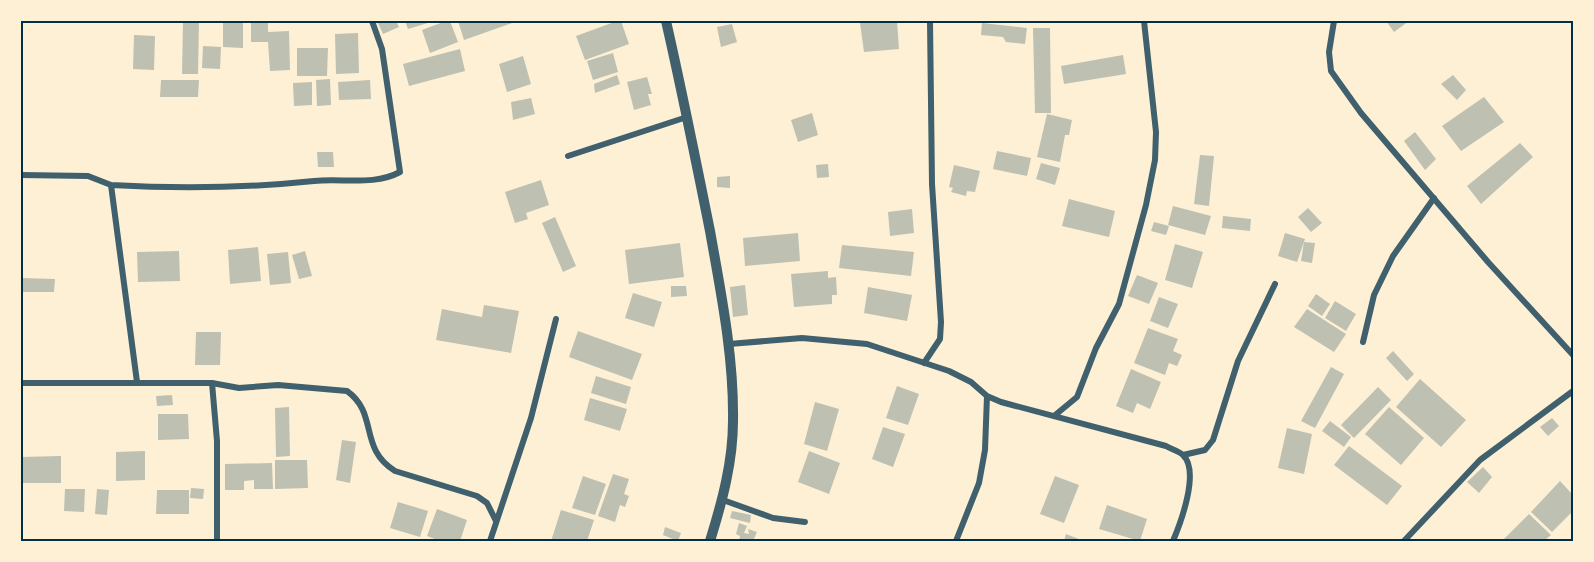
<svg xmlns="http://www.w3.org/2000/svg" width="1594" height="562" font-family="'Source Serif 4',serif">
<rect width="100%" height="100%" fill="#fdf0d5"/>
<path fill="#bec0b2" d="M183 21H199L198 74H182Z
M223 21H243V48L223 47Z
M251 21H268V32L289 31 290 70 270 71 268 42H251Z
M377 21H396L399 27 383 34Z
M405 21H431V22L408 29Z
M446 21H450L458 42 430 53 422 30Z
M458 21H512V23L464 40Z
M617 21H621L629 44 585 60 576 36Z
M897 21 899 49 864 52 860 23Z
M1386 21H1409L1394 32Z
M982 23 1027 28 1025 44 1006 42 1003 37 981 35Z
M732 24 737 42 721 47 717 27Z
M1033 28H1050L1051 113H1035Z
M358 33 359 73 336 74 335 34Z
M134 35 155 36 154 70 133 69Z
M203 46 221 47 220 69 202 68Z
M297 48H328L327 76H297Z
M460 49 465 71 409 86 403 64Z
M613 53 618 72 593 80 587 61Z
M1123 55 1126 74 1064 84 1061 66Z
M523 56 531 84 507 92 499 64Z
M617 75 620 84 595 93 594 84Z
M1453 75 1466 90 1457 100 1441 84Z
M647 77 652 94H648L651 105 634 110 627 82Z
M330 79 331 105 317 106 316 80Z
M161 80H199L198 97H160Z
M370 80 371 99 339 100 338 82Z
M312 82V105L294 106 293 83Z
M1484 97 1504 122 1461 151 1442 126Z
M531 98 535 114 513 120 511 102Z
M812 113 818 135 798 142 791 120Z
M1047 114 1072 120 1069 135H1065L1060 162 1037 157Z
M1415 132 1436 159 1425 170 1404 141Z
M1520 143 1533 157 1481 204 1467 186Z
M997 151 1031 158 1027 176 993 169Z
M317 152H333L334 167H318Z
M1200 155 1214 156 1209 206 1194 204Z
M1041 163 1060 168 1055 185 1036 179Z
M828 164 829 177 817 178 816 165Z
M954 165 980 171 975 192 967 191 966 196 951 192 953 188 949 187Z
M730 176V188L717 187V177Z
M541 180 549 205 526 213 528 219 515 223 505 192Z
M1069 199 1115 211 1109 237 1062 226Z
M1173 206 1211 216 1205 235 1168 225Z
M1308 208 1322 223 1311 232 1298 217Z
M912 209 914 233 890 236 888 212Z
M1223 216 1251 219 1250 231 1222 228Z
M555 217 576 266 563 272 542 223Z
M1154 222 1169 226 1166 235 1151 231Z
M798 233 800 261 745 266 743 238Z
M1285 233 1305 239 1297 262 1278 256Z
M1304 242 1315 243 1312 263 1301 261Z
M680 243 684 277 629 284 625 250Z
M1175 244 1203 252 1192 288 1165 280Z
M842 245 914 252 911 276 839 268Z
M258 247 261 281 230 284 228 250Z
M179 251 180 281 138 282 137 252Z
M305 251 312 276 299 279 292 255Z
M288 252 291 283 270 285 267 254Z
M828 271V278L836 277 837 295H832V304L794 307 791 274Z
M1137 275 1158 283 1149 304 1128 296Z
M21 278 55 279 54 292H21Z
M745 285 748 315 733 317 730 287Z
M671 286H686L687 296 671 297Z
M868 287 912 295 907 321 864 313Z
M633 293 662 302 654 327 625 318Z
M1316 294 1330 304 1322 316 1308 306Z
M1159 297 1178 304 1168 328 1150 321Z
M1335 301 1356 314 1346 331 1325 318Z
M484 305 519 311 511 353 436 340 442 309 482 317Z
M1307 309 1346 334 1334 352 1294 327Z
M1148 328 1178 339 1173 351 1182 355 1177 366 1169 363 1165 375 1134 363Z
M578 331 642 354 632 380 569 357Z
M196 332H221L220 365H195Z
M1393 351 1414 374 1407 381 1386 358Z
M1331 367 1344 374 1315 428 1301 421Z
M1131 369 1161 382 1150 409 1137 403 1133 413 1116 406Z
M596 376 631 387 626 404 591 393Z
M1420 379 1466 420 1441 447 1396 407Z
M897 386 919 394 908 425 886 418Z
M1378 387 1391 400 1354 438 1341 425Z
M172 395 173 405 157 406 156 396Z
M590 398 627 409 620 431 584 420Z
M815 402 839 409 827 451 804 444Z
M289 407 290 456 276 457 275 408Z
M1389 407 1424 438 1401 465 1365 434Z
M158 414H188L189 439 158 440Z
M1552 418 1559 426 1548 436 1540 427Z
M1330 421 1351 437 1344 447 1322 431Z
M883 427 905 434 893 467 872 459Z
M1287 428 1312 434 1304 474 1278 468Z
M342 440 356 442 350 483 336 480Z
M1349 446 1402 486 1387 505 1334 465Z
M145 451V480L116 481V452Z
M809 451 840 463 829 494 798 482Z
M61 456V483H21V457Z
M275 460H307L308 488 275 489Z
M272 463 273 489H254V480L244 481V490H225V464Z
M1483 467 1492 477 1479 493 1467 482Z
M613 474 629 479 624 494 629 496 625 507 620 505 615 522 598 516Z
M583 476 606 484 595 515 572 508Z
M1055 476 1079 485 1064 523 1040 514Z
M1560 481 1573 495V511L1552 532 1531 512Z
M191 488 204 489 203 499 190 498Z
M65 489H85L84 512 64 511Z
M97 489 109 490 107 515 95 514Z
M157 490H189V514H156Z
M398 502 428 511 420 537 390 528Z
M1107 505 1147 519 1140 541 1099 529Z
M437 509 467 520 460 541H440L427 536Z
M561 510 594 520 587 541H551Z
M732 511 751 515 750 523 730 518Z
M1529 514 1551 535 1544 541H1502Z
M739 523 747 526 744 533 749 534 748 529 757 532 753 541H739L740 536 736 534Z
M665 527 681 533 678 541 663 535Z
M1066 534 1084 541H1064Z"/>
<g fill="none" stroke-linecap="round" stroke-linejoin="round">
<path stroke="#3f606c" stroke-width="6" d="M1334 21 1329 52 1331 71 1361 113 1488 262 1573 355
M568 156 687 117
M21 175 88 176 111 185 137 382
M111 185C179 189 247 188 314 181 343 178 374 186 400 172L382 49 372 21
M1363 342 1374 295 1393 256 1434 198
M729 344 802 338 867 344 949 371 971 382 987 396 1001 402 1166 446C1171 449 1179 451 1183 455 1200 471 1181 522 1173 541
M924 363 940 339 941 322 932 184 930 21
M21 383H212L217 441V541
M212 383 239 388 278 385 347 391C379 414 358 448 395 471L477 496 487 503 496 521
M1054 416 1077 397 1096 348 1119 304 1146 205 1155 160 1156 132 1144 21
M1183 455 1205 450 1213 440 1238 361 1275 284
M723 500 773 518 805 522
M490 541 531 418 556 319
M956 541 979 483 985 450 987 396
M1404 541 1480 460 1573 391"/>
<path stroke="#3f606c" stroke-width="10" d="M666 21C682 91 696 161 710 231 721 293 734 357 733 421 733 462 722 502 710 541"/>
</g>
<rect width="1594" height="562" fill="none" stroke="#fdf0d5" stroke-width="45"/>
<rect x="22" y="22" width="1550" height="518" fill="none" stroke="#003049" stroke-width="2"/>
</svg>
